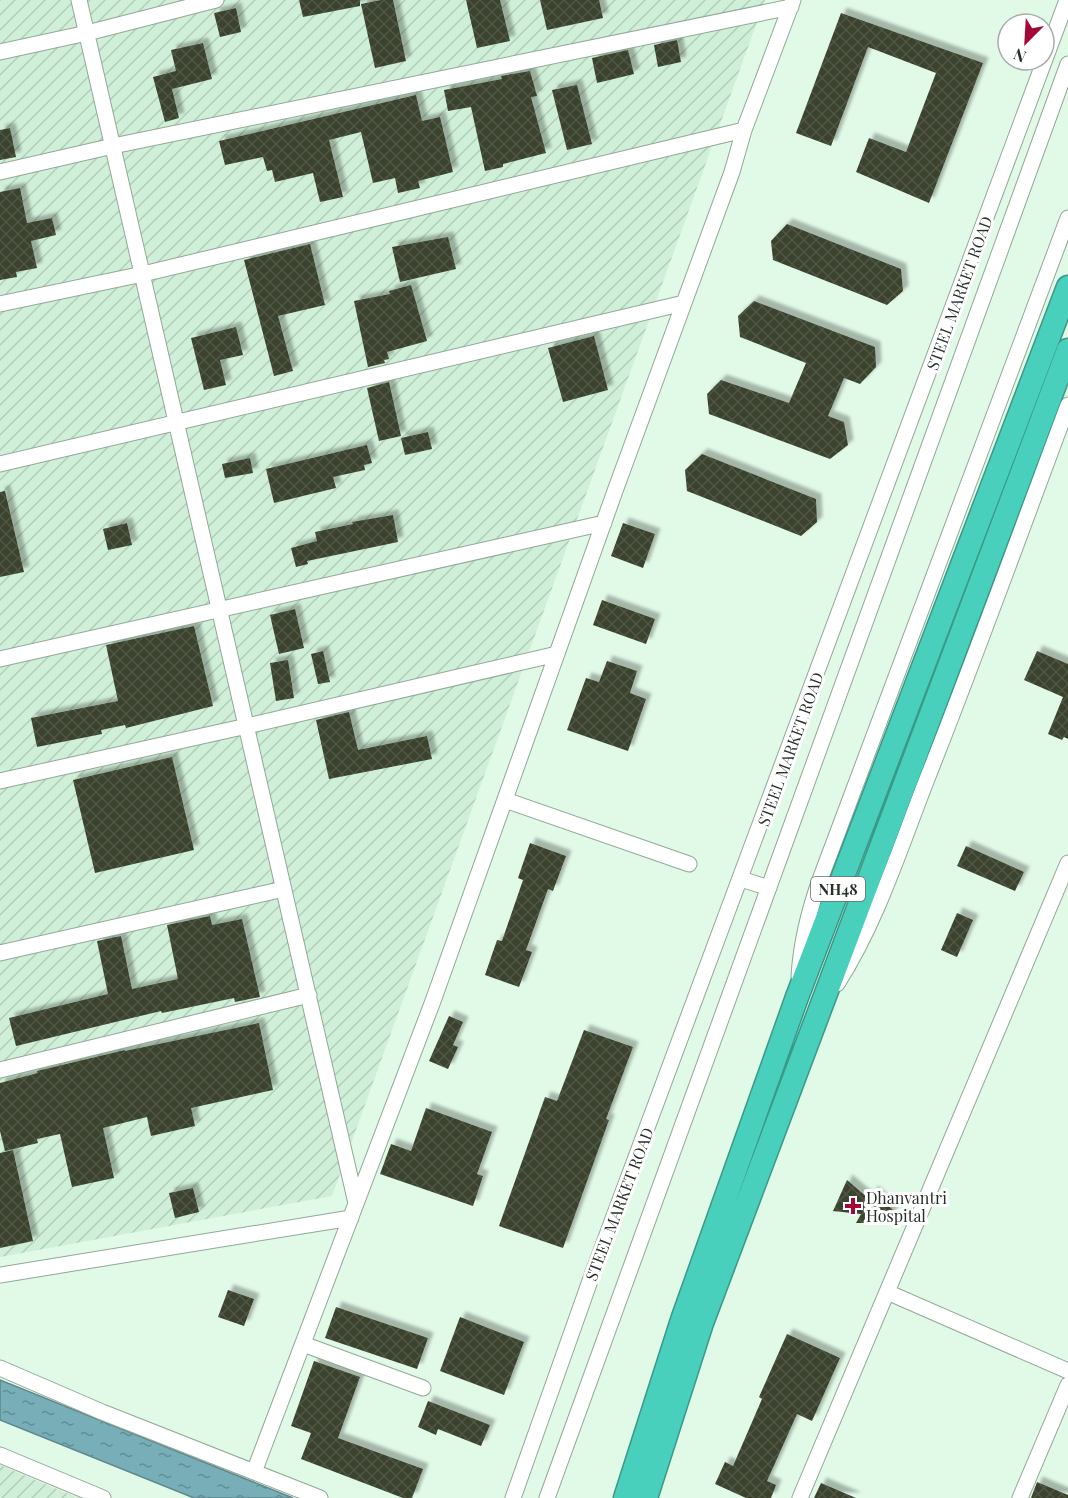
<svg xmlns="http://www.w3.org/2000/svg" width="1068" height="1498" font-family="'Playfair Display',serif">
<defs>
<pattern id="industrial-furrows" width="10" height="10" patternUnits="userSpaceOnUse" patternTransform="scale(1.5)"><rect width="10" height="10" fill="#d0efd8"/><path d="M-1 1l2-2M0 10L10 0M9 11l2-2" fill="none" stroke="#b2cdb9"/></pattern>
<pattern id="water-ripples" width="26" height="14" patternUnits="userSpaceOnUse" patternTransform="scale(1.5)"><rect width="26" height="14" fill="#77aeb7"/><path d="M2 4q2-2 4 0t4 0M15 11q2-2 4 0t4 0" fill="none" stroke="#618e95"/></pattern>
<pattern id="building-cross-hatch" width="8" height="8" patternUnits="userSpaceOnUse" patternTransform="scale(1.5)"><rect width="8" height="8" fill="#3b432f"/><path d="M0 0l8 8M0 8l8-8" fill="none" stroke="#4f5644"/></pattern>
<filter id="shadow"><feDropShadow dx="5.5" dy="-5.5" stdDeviation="1.5" flood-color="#0004"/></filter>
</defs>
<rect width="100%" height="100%" fill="#e1f9e7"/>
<path fill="url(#industrial-furrows)" d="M0 0H765L332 1196 0 1257Z
M0 1465 78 1498H0Z"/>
<path fill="url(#water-ripples)" stroke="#5f888c" stroke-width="1.5" d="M0 1380 293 1498H194L0 1420Z"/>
<path fill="url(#building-cross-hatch)" filter="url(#shadow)" d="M299 0H360V6L303 17Z
M381 0H393L406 61 375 68 361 4Z
M466 0H500L510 41 477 48Z
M540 0H599L603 18 547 30Z
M236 8 241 32 220 37 214 13Z
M841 13 983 63 929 203 856 172 869 138 906 152 936 73 868 47 831 146 796 133Z
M677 40 681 62 658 67 654 45Z
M203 43 212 79 172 89 179 118 165 122 153 77 176 71 171 50Z
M628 50 634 74 597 83 592 58Z
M530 71 537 96 531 97 546 153 503 164V167L485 171 471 107 448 111 444 90 502 79 501 76Z
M577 85 592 144 567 150 552 90Z
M416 95 422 121 440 117 453 172 418 181 420 188 398 193 395 178 373 183 361 132 329 140 343 197 320 202 313 173 275 182 272 170 267 171 263 157 225 165 219 141Z
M10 128 16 157 0 160V130Z
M20 188 27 223 52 218 56 235 31 241 37 268 16 272 17 277 0 280V192Z
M787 224 901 269 903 291 887 305 773 260 771 241Z
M448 237 456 269 400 282 392 247Z
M310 244 325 305 278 316 293 371 274 376 244 260Z
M411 285 427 341 387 352 389 359 384 360 385 363 368 367 354 301 390 294 389 291Z
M754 301 875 347 876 367 860 384 844 378 828 416 844 422 848 445 830 459 709 414 707 394 721 380 789 403 806 363 740 337 738 316Z
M236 327 243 355 220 360 226 385 204 390 191 338Z
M594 336 608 390 563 402 548 348Z
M389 382 401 436 379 441 367 388Z
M428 432 432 449 405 455 401 438Z
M367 445 372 463 364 465 365 470 333 477 336 488 274 503 266 469Z
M702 454 816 499 817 522 801 536 687 491 685 470Z
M250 458 253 473 225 478 222 464Z
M5 491 24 572 0 577V492Z
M393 515 398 542 307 561 308 564 296 567 291 548 317 541 315 532 353 524 352 522Z
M127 523 132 545 108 550 103 529Z
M623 523 655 534 643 568 611 556Z
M602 600 655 619 646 644 593 625Z
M295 609 304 648 279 654 270 615Z
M194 626 213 706 126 728 125 725 101 730 102 734 37 747 31 718 118 701 106 645Z
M323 651 330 682 318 684 311 654Z
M1037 651 1068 664V739L1064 737 1062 740 1048 734 1063 697 1024 680Z
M288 660 294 698 276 701 270 663Z
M607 661 637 671 630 693 646 699 628 751 567 730 586 678 599 682Z
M349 712 358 750 427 736 432 759 329 779 316 720Z
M172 757 194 850 95 873 73 780Z
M530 843 566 856 553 891 548 889 526 950 532 952 519 987 485 975 497 940 502 941 523 880 518 878Z
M966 846 1024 872 1015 891 957 866Z
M957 913 973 920 957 957 941 950Z
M210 916 212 925 242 919 260 997 235 1002 234 998 162 1013 161 1011 16 1046 9 1018 108 994 97 941 121 936 132 989 178 979 167 925Z
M449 1016 463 1022 453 1045 458 1047 448 1069 429 1061Z
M259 1023 273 1090 191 1108 195 1126 151 1136 147 1117 103 1128 114 1178 72 1187 60 1134 37 1139 38 1143 5 1151 0 1131V1083L38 1073 37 1071 125 1050V1051Z
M584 1030 633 1047 606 1119 609 1120 563 1248 499 1226 545 1097 557 1101Z
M426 1108 492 1132 477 1174 483 1176 473 1206 380 1174 391 1144 411 1151Z
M13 1150 33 1241 0 1248V1153Z
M847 1180 869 1199 873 1191 893 1210 886 1223H856L861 1214 833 1211Z
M193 1188 199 1212 175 1218 169 1193Z
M228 1290 254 1299 244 1326 218 1317Z
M336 1307 428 1338 417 1369 325 1338Z
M460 1317 524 1342 504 1395 440 1371Z
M787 1334 840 1358 812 1421 797 1414 767 1481 776 1485 771 1498H746L715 1484 725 1462 733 1466 762 1399 759 1397Z
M314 1361 360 1377 338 1438 423 1469 412 1498H403L301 1459 311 1433 291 1426Z
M428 1401 490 1425 481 1446 438 1429 436 1435 418 1427Z
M1037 1482 1068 1495V1498H1031Z
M821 1483 856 1498H814Z"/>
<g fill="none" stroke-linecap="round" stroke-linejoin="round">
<defs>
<path id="minor" d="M79 0 356 1203
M0 52 87 33 216 0
M0 172 113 146 791 7
M0 304 143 274 744 130
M0 464 684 303
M0 659 604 523
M0 781 247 726 557 654
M505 800 689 864
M741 879 769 888
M0 953 284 889
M799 977C801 941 809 910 821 877L1068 218
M837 984C876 923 899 851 925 784 975 658 1021 531 1068 405
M0 1070 309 995
M0 1275 351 1218
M887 1292 1068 1371
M303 1344 423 1388
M0 1368 102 1412 320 1498
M0 1455 103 1498
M254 1472 433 1001 615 491 732 172 744 130 793 0
M513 1498 591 1278 1067 0
M547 1498 1068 64
M800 1498 1068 863
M1020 1498 1068 1385"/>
<path id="highway" d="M625 1498 682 1320 797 997 1068 287
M646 1498 702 1323 1068 350"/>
</defs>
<use href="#minor" stroke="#92a897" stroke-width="17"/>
<use href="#highway" stroke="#3c9888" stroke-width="25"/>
<use href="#minor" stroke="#fff" stroke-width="15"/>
<use href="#highway" stroke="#48d0bc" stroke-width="22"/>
</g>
<path fill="#a40837" stroke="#fff" stroke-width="2" d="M850 1197h6v6h6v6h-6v6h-6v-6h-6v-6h6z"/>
<g text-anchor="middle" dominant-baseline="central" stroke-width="6" stroke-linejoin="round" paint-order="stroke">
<rect fill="#fff" stroke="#676d68" stroke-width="1.5" x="811" y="877" width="54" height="24" rx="4.5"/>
<g font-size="15" font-weight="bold" fill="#262f28">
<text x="838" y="889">NH48</text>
</g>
<g font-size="16" fill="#262f28" stroke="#fff">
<text transform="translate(959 293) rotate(-70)">STEEL MARKET ROAD</text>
<text transform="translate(790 749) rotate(-70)">STEEL MARKET ROAD</text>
<text transform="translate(619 1204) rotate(-69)">STEEL MARKET ROAD</text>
</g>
<g font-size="16" fill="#262f28" stroke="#fff" text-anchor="start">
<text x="866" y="1197">Dhanvantri<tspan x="866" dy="18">Hospital</tspan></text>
</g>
</g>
<g transform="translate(1026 42) rotate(204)"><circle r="28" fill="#ffffff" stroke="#a8aca9" stroke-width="1.5"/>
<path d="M0-4.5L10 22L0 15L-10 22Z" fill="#a40837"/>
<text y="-9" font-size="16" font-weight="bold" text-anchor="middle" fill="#262f28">N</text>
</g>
</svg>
